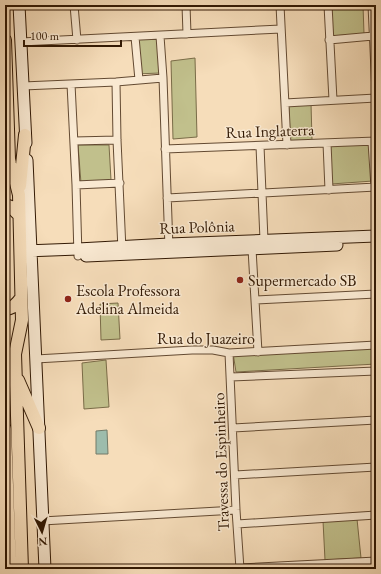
<svg xmlns="http://www.w3.org/2000/svg" width="381" height="574" font-family="'EB Garamond',serif">
<rect width="100%" height="100%" fill="#f6ddba"/>
<filter id="stains"><feTurbulence type="fractalNoise" baseFrequency=".005" numOctaves="4"/><feColorMatrix values="0 0 0 0 .2 0 0 0 0 .09 0 0 0 0 .02 0 0 0 .5 -.17"/></filter>
<radialGradient id="worn" r=".72"><stop offset=".6" stop-color="#630" stop-opacity="0"/><stop offset="1" stop-color="#630" stop-opacity=".3"/></radialGradient>
<path fill="#c1c08c" stroke="#7a6c48" d="M327 5H363L364 34 330 36Z
M159 37 160 73 135 74 133 38Z
M195 58 197 137 173 139 171 61Z
M311 103 312 140 290 141 289 104Z
M371 143 373 181 331 184 328 145Z
M78 145H109L111 180 81 183Z
M118 303 120 339 101 340 100 304Z
M376 347V364L236 372 233 353Z
M106 360 109 407 84 409 82 363Z
M357 519 361 558 325 560 323 521Z"/>
<path fill="#9dbcac" stroke="#727b69" d="M107 430 108 454H96V431Z"/>
<g fill="none" stroke-linecap="round" stroke-linejoin="round">
<defs>
<path id="street" d="M74 5 77 40
M186 5 187 34
M280 5 287 145
M328 5 333 100
M372 5 376 93
M160 36 163 78 169 248
M135 37 139 80
M329 40 373 36
M21 42 281 29
M116 82 117 140 122 250
M71 84 76 185 78 256
M23 86 116 82 163 78
M285 103 376 98
M74 141 117 140
M372 142 375 187
M327 143 329 190
M260 146 264 240
M165 149 376 141
M76 185 120 183
M167 198 376 187
M252 249 258 352
M256 300 376 294
M229 353 236 510 240 569
M36 359 192 350H213L229 353 376 345
M231 377 376 371
M233 428 376 420
M235 475 376 467
M42 521 236 510
M237 524 376 515
M240 568 376 561"/>
<path id="secondary" d="M19 5 26 143
M27 160 45 569
M25 251 78 249 169 244 376 236
M86 256 337 245"/>
<path id="primary" d="M5 40 9 159 10 164 16 183 19 195 22 320 15 354 22 569
M20 186 25 135
M5 205 11 207 19 215
M5 309C12 309 17 304 21 298
M18 380 39 428
M5 429 10 569"/>
</defs>
<use href="#street" stroke="#634a32" stroke-width="9"/>
<use href="#secondary" stroke="#321904" stroke-width="13"/>
<use href="#primary" stroke="#321904" stroke-width="14"/>
<use href="#street" stroke="#f9e9d2" stroke-width="7"/>
<use href="#secondary" stroke="#f9e9d2" stroke-width="11"/>
<use href="#primary" stroke="#f6ddba" stroke-width="12"/>
</g>
<g fill="#8f2418" stroke="#f9e9d2" stroke-width="1.5">
<circle cx="240" cy="280" r="4"/>
<circle cx="68" cy="299" r="4"/>
</g>
<g text-anchor="middle" dominant-baseline="central" stroke-width="3" stroke-linejoin="round" paint-order="stroke">
<g font-size="16" fill="#321904" stroke="#f9e9d2">
<text transform="translate(270 131) rotate(-2)">Rua Inglaterra</text>
<text transform="translate(197 227) rotate(-2)">Rua Polônia</text>
<text x="206" y="338">Rua do Juazeiro</text>
<text transform="translate(221 462) rotate(-92)">Travessa do Espinheiro</text>
</g>
<g font-size="16" fill="#321904" stroke="#f9e9d2" text-anchor="start">
<text x="248" y="280">Supermercado SB</text>
<text x="76" y="290">Escola Professora<tspan x="76" dy="18">Adelina Almeida</tspan></text>
</g>
</g>
<rect width="381" height="574" fill="none" stroke="#f6ddba" stroke-width="20"/>
<rect x="6" y="6" width="369" height="562" fill="none" stroke="#321904" stroke-width="2"/>
<rect x="10" y="10" width="361" height="554" fill="none" stroke="#321904"/>
<g transform="translate(42 532) rotate(175)" stroke="#f9e9d2" stroke-width="3" paint-order="stroke">
<path d="M0-3L7 15L0 10L-7 15Z" fill="#321904"/>
<text y="-6" font-size="11" font-weight="bold" text-anchor="middle" fill="#321904">N</text>
</g>
<path d="M24 40v6h97v-6" fill="none" stroke="#321904" stroke-width="2"/>
<text x="30" y="40" font-size="12" fill="#321904" stroke="#f9e9d2" stroke-width="3" paint-order="stroke">100 m</text>
<rect width="100%" height="100%" filter="url(#stains)"/>
<rect width="100%" height="100%" fill="url(#worn)"/>
</svg>
